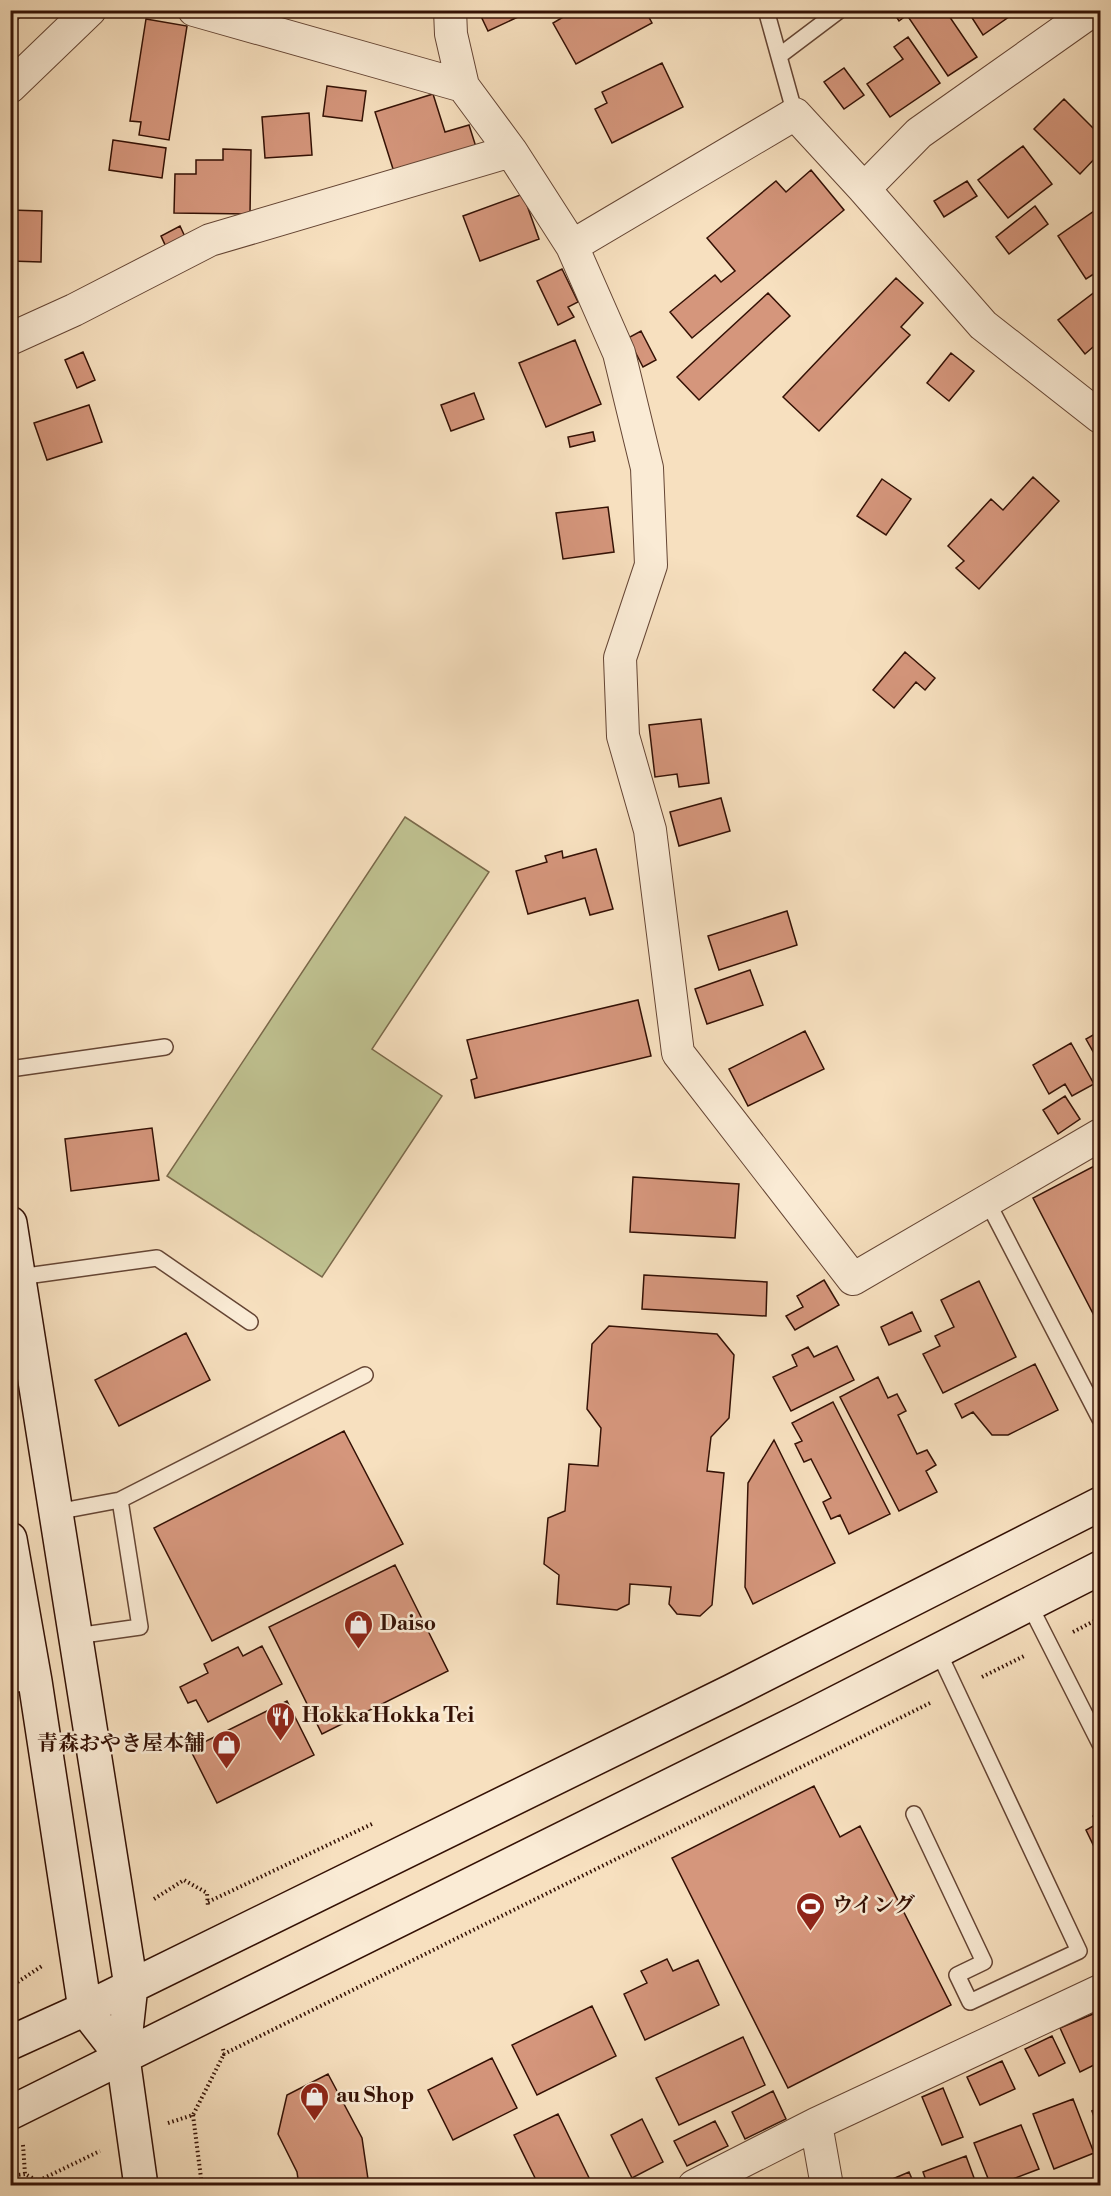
<svg xmlns="http://www.w3.org/2000/svg" width="1111" height="2196" font-family="'Libre Bodoni','Noto Serif JP',serif">
<rect width="100%" height="100%" fill="#f7e0bf"/>
<filter id="stains"><feTurbulence type="fractalNoise" baseFrequency=".00333" numOctaves="4"/><feColorMatrix values="0 0 0 0 .2 0 0 0 0 .09 0 0 0 0 .02 0 0 0 .5 -.17"/></filter>
<radialGradient id="worn" r=".72"><stop offset=".6" stop-color="#630" stop-opacity="0"/><stop offset="1" stop-color="#630" stop-opacity=".3"/></radialGradient>
<path fill="#bfc190" stroke="#7a694a" stroke-width="1.5" d="M405 817 489 872 372 1049 442 1096 322 1277 167 1176Z"/>
<path fill="#d5967c" stroke="#341105" stroke-width="1.5" d="M10 10H26L10 28Z
M478 10H533L488 31Z
M575 10H645L652 23 576 64 553 23Z
M892 10H945L977 57 948 76 907 15 899 21Z
M967 10H1019L983 35Z
M146 19 187 26 169 140 139 135 141 122 130 121Z
M908 37 940 83 890 117 867 84 903 59 894 47Z
M662 63 683 107 612 143 595 109 607 103 602 92Z
M844 68 864 95 844 109 824 82Z
M327 86 366 91 362 121 323 116Z
M433 94 445 132 469 125 476 147 394 172 375 112Z
M1064 99 1100 135V153L1080 174 1034 129Z
M309 113 312 155 265 158 262 117Z
M113 140 166 148 162 178 109 170Z
M1023 146 1052 184 1008 218 978 180Z
M223 149 251 150 250 214 174 213 175 174H196V160H223Z
M811 170 844 210 692 338 670 312 715 275 721 282 735 271 707 238 776 181 786 192Z
M967 181 977 196 944 217 934 201Z
M523 194 539 239 480 261 463 216Z
M1035 206 1048 224 1009 254 996 237Z
M1100 207V270L1086 279 1058 236Z
M10 210 42 211 41 262 10 261Z
M180 226 187 241 167 249 161 236Z
M562 269 578 302 568 307 574 317 558 325 537 281Z
M896 278 923 303 901 327 910 335 819 431 783 397Z
M1100 288V341L1085 354 1058 320Z
M768 293 790 316 699 400 677 377Z
M641 331 656 360 643 367 628 338Z
M575 340 601 404 546 427 519 363Z
M83 352 95 380 77 388 65 360Z
M951 353 974 371 949 401 927 383Z
M474 393 484 419 451 431 441 405Z
M89 405 102 442 47 460 34 423Z
M593 432 595 441 570 447 568 437Z
M1033 477 1059 501 979 589 956 568 964 561 948 546 991 499 1003 510Z
M882 479 911 499 886 535 857 516Z
M608 507 614 552 563 559 556 513Z
M905 652 935 678 925 690 916 682 894 708 873 690Z
M701 719 709 783 679 787 677 774 655 777 649 725Z
M721 798 730 831 679 846 670 812Z
M596 849 613 909 590 915 585 898 528 914 516 871 547 862 545 856 562 851 563 858Z
M787 911 797 945 719 970 708 936Z
M750 970 763 1005 707 1024 695 989Z
M638 1000 651 1056 475 1098 471 1080 477 1078 467 1040Z
M805 1031 824 1069 748 1106 729 1069Z
M1100 1031V1064L1086 1039Z
M1071 1043 1094 1084 1072 1096 1065 1084 1049 1094 1033 1065Z
M1065 1096 1080 1119 1058 1134 1043 1110Z
M152 1128 159 1180 71 1191 65 1139Z
M1100 1163V1327L1033 1198Z
M633 1177 739 1184 735 1238 630 1232Z
M644 1275 767 1282 766 1316 642 1309Z
M824 1280 839 1305 795 1330 786 1316 803 1307 797 1296Z
M979 1281 1016 1357 943 1393 923 1354 940 1346 935 1336 954 1327 941 1300Z
M912 1312 921 1331 889 1345 881 1327Z
M609 1326 717 1334 734 1355 729 1418 711 1437 707 1471 724 1473 712 1605 700 1616 677 1614 669 1604 671 1587 630 1584 629 1604 617 1610 557 1604 559 1575 544 1564 548 1518 565 1511 569 1464 598 1466 601 1428 587 1409 592 1344Z
M186 1333 210 1380 119 1426 95 1380Z
M837 1346 854 1380 791 1411 773 1377 797 1366 792 1355 808 1347 814 1357Z
M1035 1364 1058 1410 1008 1435H992L973 1412 962 1418 955 1404Z
M878 1377 888 1398 897 1394 906 1411 898 1415 917 1454 927 1450 936 1465 926 1471 937 1492 899 1511 840 1397Z
M833 1402 890 1514 849 1534 840 1515 831 1519 823 1502 831 1498 811 1459 804 1462 795 1444 802 1441 792 1423Z
M344 1431 403 1544 212 1641 154 1528Z
M774 1440 835 1563 753 1604 745 1587 748 1483Z
M395 1565 448 1671 322 1734 269 1627Z
M262 1646 282 1684 208 1722 196 1700 188 1703 180 1687 208 1673 204 1664 238 1647 243 1656Z
M287 1701 314 1755 217 1803 190 1749Z
M814 1786 840 1837 860 1826 951 2005 788 2088 672 1858Z
M1100 1812V1859L1086 1830 1097 1824 1093 1816Z
M667 1959 673 1971 698 1960 719 2005 645 2040 624 1994 647 1983 641 1971Z
M592 2006 616 2056 537 2095 512 2045Z
M1100 2011V2062L1080 2072 1060 2028Z
M1052 2036 1065 2063 1039 2076 1025 2049Z
M743 2037 765 2085 679 2125 656 2078Z
M492 2058 517 2108 453 2140 428 2090Z
M1002 2061 1015 2089 980 2105 967 2077Z
M328 2074 362 2138 369 2186H299L297 2172 278 2134 287 2095Z
M943 2088 963 2137 942 2145 922 2097Z
M773 2091 786 2119 745 2139 732 2112Z
M1073 2099 1094 2153 1054 2169 1033 2114Z
M1100 2107V2134L1092 2111Z
M558 2114 593 2186H539L514 2135Z
M642 2119 663 2162 632 2178 611 2135Z
M715 2121 728 2146 687 2166 674 2141Z
M1021 2125 1039 2169 1010 2180 1012 2186H991L974 2143Z
M966 2156 977 2186H928L923 2172Z
M909 2172 915 2186H876Z"/>
<g fill="none" stroke-linecap="round" stroke-linejoin="round">
<defs>
<path id="lane" d="M766 10 795 114
M779 56 840 10
M10 1069 165 1047
M987 1201 1100 1419
M19 1277 157 1258 250 1322
M56 1512 120 1500 365 1375
M1029 1604 1100 1744
M76 1636 140 1627 120 1500
M10 1685 35 1681
M914 1814 984 1962 957 1975 970 2002 1079 1951 937 1649"/>
<path id="street" d="M194 10 463 86
M450 10 451 34 463 86 511 151 572 246 795 114 864 189 983 325 1100 417
M10 87 90 10
M864 189 919 133 1093 10
M572 246 619 353 647 468 651 565 620 658 623 736 650 830 678 1053 853 1279 1100 1135
M10 339 74 310 210 240 511 151
M816 2124 827 2186
M694 2186 816 2124 1100 1991"/>
<path id="secondary" d="M10 1223 131 1986 123 2058 141 2186
M10 1539 35 1681 85 2009 123 2058
M10 2043 85 2009 732 1691 1100 1504
M10 2113 804 1719 1100 1568"/>
</defs>
<use href="#lane" stroke="#654534" stroke-width="18"/>
<use href="#street" stroke="#654534" stroke-width="34"/>
<use href="#secondary" stroke="#341105" stroke-width="36"/>
<path stroke="#341105" stroke-width="4" stroke-dasharray="1.5 3" stroke-linecap="butt" d="M1073 1632 1100 1618
M982 1677 1026 1655
M154 1899 184 1880 207 1893 208 1907
M208 1902 374 1823
M10 1987 42 1966
M223 2049 224 2054 932 1702
M193 2115 202 2186
M168 2123 193 2115 224 2054
M23 2145 25 2174 38 2181 100 2151
M10 2176 25 2174"/>
<use href="#lane" stroke="#faebd5" stroke-width="15"/>
<use href="#street" stroke="#faebd5" stroke-width="32"/>
<use href="#secondary" stroke="#faebd5" stroke-width="33"/>
</g>
<defs>
<symbol id="shop-pin" viewBox="-11 -11 22 30"><path d="M0 17L-7.5 6A9.5 9.5 0 1 1 7.5 6Z" fill="#8f2418" stroke="#faebd5"/><path d="M-5-2.5h2.3a2.7 3.5 0 0 1 5.4 0H5L5.5 6h-11ZM-1.5-2.5h3a1.5 2.3 0 0 0-3 0Z" fill="#fff"/></symbol>
<symbol id="restaurant-pin" viewBox="-11 -11 22 30"><path d="M0 17L-7.5 6A9.5 9.5 0 1 1 7.5 6Z" fill="#8f2418" stroke="#faebd5"/><path d="M-5-6h1v4h1v-4h1v4h1v-4h1v5L-1.5 .5V6h-2V.5L-5-1ZM5-6V6H3V1.5H1.5Q1.5-4 5-6Z" fill="#fff"/></symbol>
<symbol id="stadium-pin" viewBox="-11 -11 22 30"><path d="M0 17L-7.5 6A9.5 9.5 0 1 1 7.5 6Z" fill="#8f2418" stroke="#faebd5"/><path d="M0-5a6.5 5 0 1 0 0 10a6.5 5 0 1 0 0-10ZM-3.5-1.8h7v3.6h-7Z" fill="#fff"/></symbol>
</defs>
<g fill-rule="evenodd">
<use href="#shop-pin" x="342" y="1608" width="33" height="45"/>
<use href="#restaurant-pin" x="264" y="1700" width="33" height="45"/>
<use href="#shop-pin" x="210" y="1728" width="33" height="45"/>
<use href="#stadium-pin" x="794" y="1890" width="33" height="45"/>
<use href="#shop-pin" x="298" y="2080" width="33" height="45"/>
</g>
<g text-anchor="middle" dominant-baseline="central" stroke-width="5" stroke-linejoin="round" paint-order="stroke">
<g font-size="21" font-weight="bold" fill="#341105" stroke="#faebd5" text-anchor="start">
<text x="380" y="1624">Daiso</text>
<text x="302" y="1716">Hokka Hokka Tei</text>
<text x="205" y="1744" text-anchor="end">青森おやき屋本舗</text>
<text x="832" y="1906">ウイング</text>
<text x="336" y="2096">au Shop</text>
</g>
</g>
<rect width="1111" height="2196" fill="none" stroke="#f7e0bf" stroke-width="36"/>
<rect x="12" y="12" width="1087" height="2172" fill="none" stroke="#341105" stroke-width="3"/>
<rect x="18" y="18" width="1075" height="2160" fill="none" stroke="#341105" stroke-width="1.5"/>
<rect width="100%" height="100%" filter="url(#stains)"/>
<rect width="100%" height="100%" fill="url(#worn)"/>
</svg>
